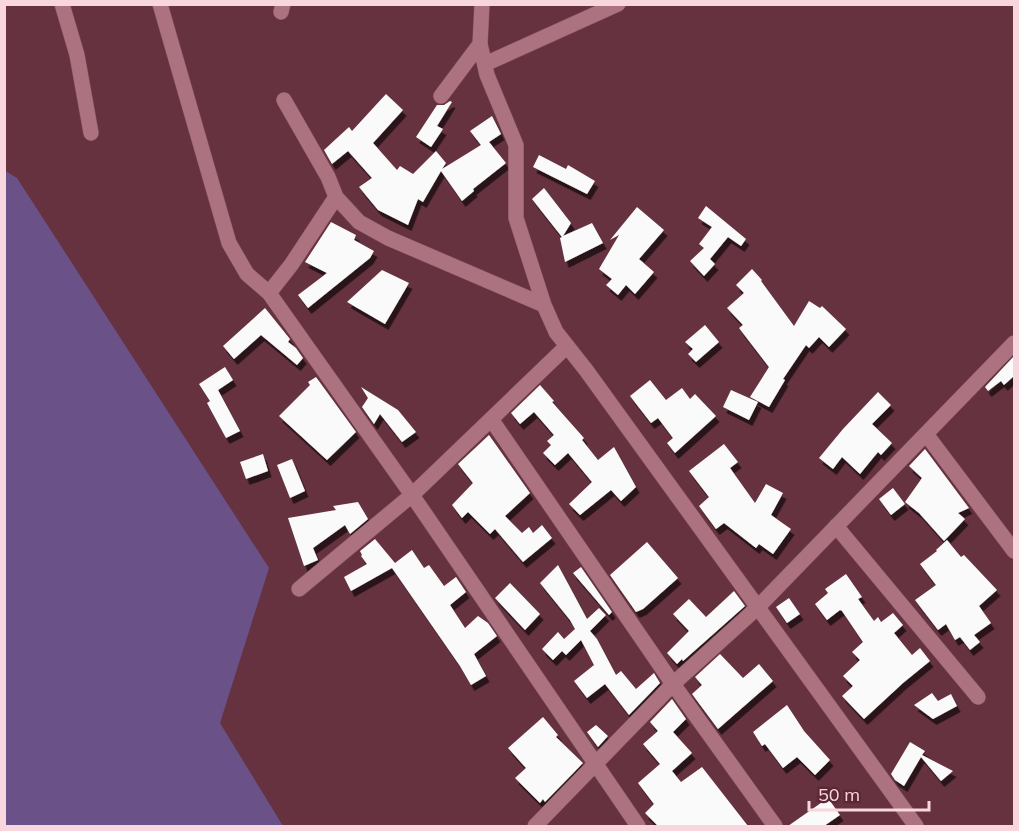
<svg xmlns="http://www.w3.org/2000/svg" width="1019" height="831" font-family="Mulish,sans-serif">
<defs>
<filter id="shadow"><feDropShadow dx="3.5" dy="6" stdDeviation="0" flood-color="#0009"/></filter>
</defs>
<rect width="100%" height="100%" fill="#67323f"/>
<path fill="#6a5187" d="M4 170 17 178 269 568 220 723 283 826H5Z"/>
<path fill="#fafafa" filter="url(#shadow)" d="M386 94 403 110 373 143 397 170 400 166 413 174 436 151 446 163 442 169 481 145 470 131 492 116 501 134 489 142 506 163 473 189 474 191 462 201 441 171 423 202 418 199 408 225 378 210 359 187 372 178 348 151 332 164 324 150 349 127 352 131Z
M450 101 452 102 437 126 443 129 431 147 416 137 437 105H444Z
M539 155 566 169 568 165 595 181 587 194 533 167Z
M544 188 571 223 563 236 592 223 603 243 565 262 560 238 562 237 532 199Z
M706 206 746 239 741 246 728 237 710 259 715 264 704 276 690 261 704 248 699 244 712 227 698 218Z
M637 207 664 230 639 259 654 272 635 294 626 285 618 295 606 285 612 279 599 269 619 235 610 240Z
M331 222 356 235 354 240 374 251 370 258 308 308 298 295 327 273 305 262Z
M752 269 762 280 761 281 794 326 809 301 820 308 822 306 846 329 829 347 819 337 809 348 806 345 783 379 785 380 769 407 750 397 769 367 739 328 743 325 727 308 744 293 736 285Z
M382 270 409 283 385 324 347 302Z
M265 308 290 339 288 342 296 348 303 358 297 365 261 335 234 359 223 346Z
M705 325 719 342 696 362 688 354 693 349 685 342Z
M1014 356V376L1004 385 1001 381 988 391 985 387Z
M225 367 233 380 218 390 240 431 226 438 207 403 210 401 199 384Z
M316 377 356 432 327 460 279 416 310 385 308 382Z
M650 380 666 400 682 388 690 399 695 394 716 416 675 453 667 443 673 438 658 418 651 423 630 396Z
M540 385 554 401 552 402 584 438 582 440 598 460 614 447 636 487 621 501 611 490 580 515 569 504 592 482 568 453 555 465 543 453 551 445 547 441 554 435 534 412 520 424 511 413Z
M361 387 398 410 416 432 402 442 380 414 374 424 362 407 368 398Z
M731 390 758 402 749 420 723 407Z
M878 392 891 405 872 424 892 443 881 455 878 452 860 474 842 457 833 469 819 458 843 429Z
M489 435 530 493 505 516 522 533 529 527 533 533 542 525 552 538 523 562 495 529 490 534 468 512 462 518 452 505 473 483 458 464Z
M724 444 738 462 730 468 755 503 766 484 783 493 771 515 791 529 773 554 759 544 756 548 724 523 716 529 699 506 709 497 689 471Z
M925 449 969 508 958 513 965 519 944 541 919 513 905 502 922 478 909 466Z
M263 454 268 471 246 479 240 462Z
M292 459 305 491 290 498 277 465Z
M893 488 905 504 891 515 879 499Z
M358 502 368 519 350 534 345 525 313 548 318 560 304 566 288 518 336 510 333 506Z
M375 539 395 563 412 550 424 568 429 565 444 586 456 577 466 592 450 605 465 628 478 616 488 623 497 636 474 654 486 676 471 685 460 666 392 568 351 591 344 577 367 564 361 556 362 555 360 551Z
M947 540 961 557 964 555 997 590 979 606 991 623 974 635 980 642 970 650 960 637 955 640 946 624 938 630 915 600 936 585 920 564 937 551 936 550Z
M647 542 678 578 643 609 636 612 610 575Z
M558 565 587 619 599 608 606 615 590 631 597 639 616 675 621 671 636 689 654 673 660 683 629 715 605 684 587 698 574 681 594 665 581 640 566 655 562 651 553 660 542 649 558 632 564 639 575 629 570 620 540 583Z
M581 567 612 612 609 615 573 573Z
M846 574 862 597 858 599 874 621 878 617 881 622 893 613 903 625 894 633 912 655 920 648 930 661 903 683 864 719 842 696 853 686 843 676 860 660 852 652 863 642 842 611 840 610 827 620 815 604 828 593 825 589Z
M510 583 540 614 525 630 495 598Z
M734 591 745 606 683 661 682 659 677 664 667 653 689 631 673 614 689 599 706 617Z
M789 598 800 614 787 623 776 607Z
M720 654 743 678 759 664 773 681 718 729 692 694 702 685 695 677Z
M932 693 938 701 951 694 957 706 933 719 914 705Z
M672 699 686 719 673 732 692 753 672 771 681 782 702 767 748 826H658L645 813 654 804 638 783 660 764 643 744 658 731 650 722Z
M787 705 804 731 830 760 815 775 797 757 783 768 765 744 762 746 753 732Z
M543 717 558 735 556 737 583 763 545 802 543 799 540 803 515 778 526 768 508 748Z
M596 725 608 736 598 747 587 732Z
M910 742 925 751 922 755 953 771 941 781 921 757 904 786 895 780 891 774Z
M828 798 840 815 824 826H788Z"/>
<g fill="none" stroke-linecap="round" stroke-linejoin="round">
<defs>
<path id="minor" d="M62 4 77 55 91 133
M160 4 229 243 247 274 269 293 412 495 638 826
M482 4 480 44 487 75 516 145V218L544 305 556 332 586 370 916 826
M281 12 283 4
M485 64 618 4
M441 96 480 44
M284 100 328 177 336 197 359 222 388 238 544 305
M269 293 291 265 336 197
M491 419 673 684 775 826
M926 434 1014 551
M836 526 978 697
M299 589 412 495 567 346
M535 826 673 684 757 608 1014 343"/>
</defs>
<use href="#minor" stroke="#7e505d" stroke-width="16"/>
<use href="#minor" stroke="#ad727f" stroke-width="15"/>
</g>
<rect width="1019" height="831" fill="none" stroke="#f8d6dd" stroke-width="12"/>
<path d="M809 801v9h120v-9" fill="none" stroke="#f8d6dd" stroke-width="3"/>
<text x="818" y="801" font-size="18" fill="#f8d6dd" stroke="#5b2735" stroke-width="4.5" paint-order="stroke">50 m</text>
</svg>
